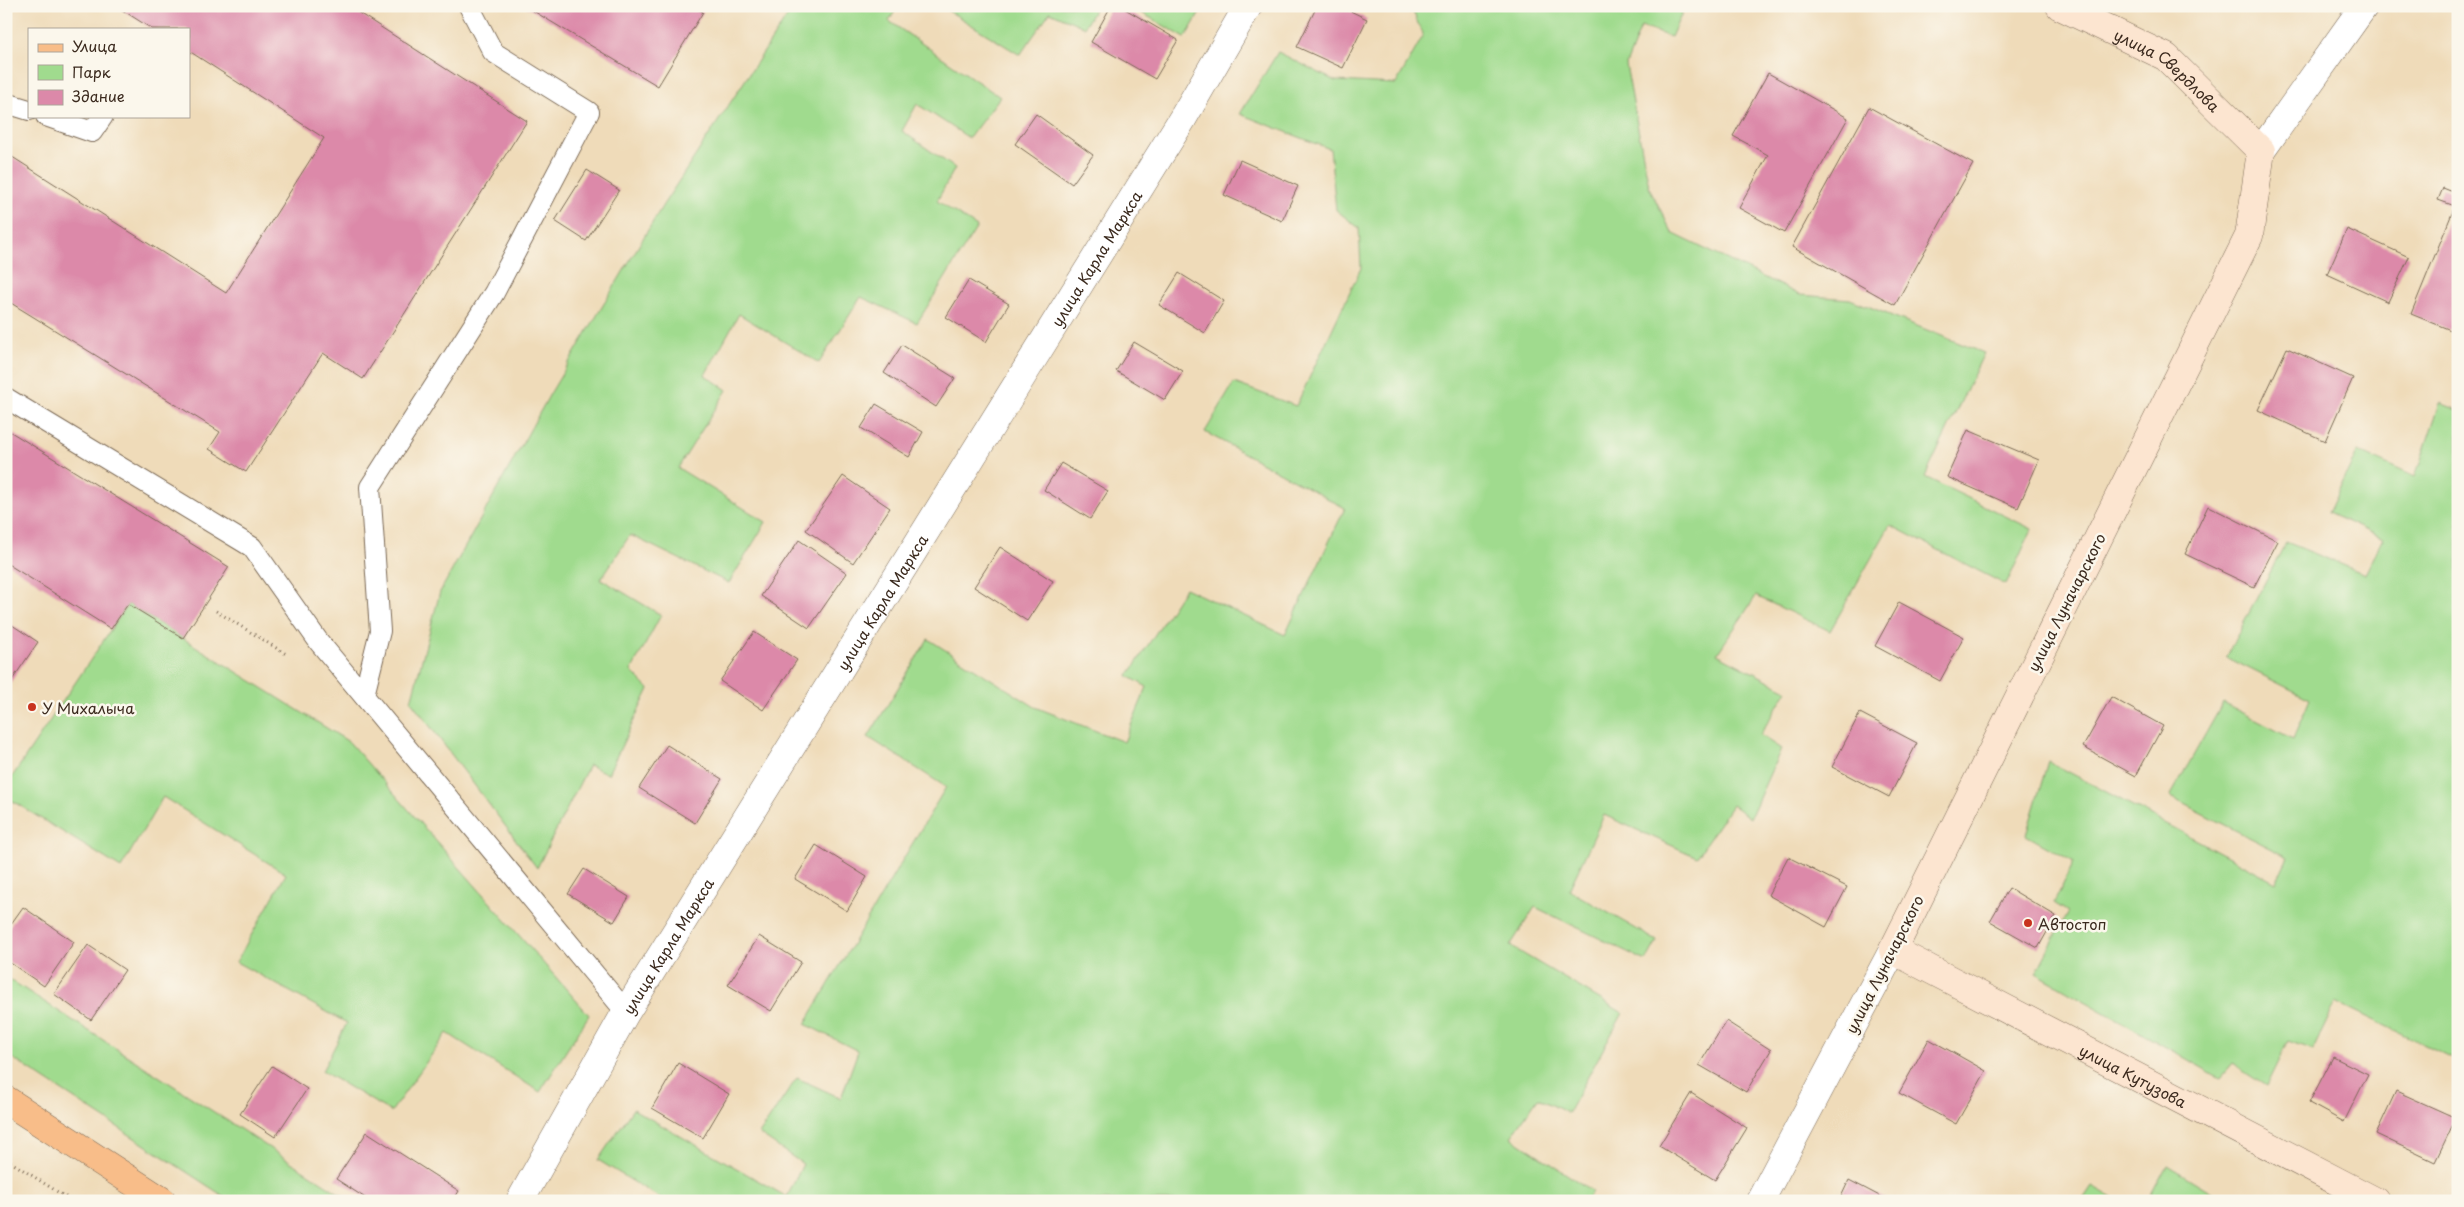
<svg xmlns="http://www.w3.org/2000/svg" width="2464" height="1207" font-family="'Playpen Sans',sans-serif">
<rect width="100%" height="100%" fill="#fbf7ec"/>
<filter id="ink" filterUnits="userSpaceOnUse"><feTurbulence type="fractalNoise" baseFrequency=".02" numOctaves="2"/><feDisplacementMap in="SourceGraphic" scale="10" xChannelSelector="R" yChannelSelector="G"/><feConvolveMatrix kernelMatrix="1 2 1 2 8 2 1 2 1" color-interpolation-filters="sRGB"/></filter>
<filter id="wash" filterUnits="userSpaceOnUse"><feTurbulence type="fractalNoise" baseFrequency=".0096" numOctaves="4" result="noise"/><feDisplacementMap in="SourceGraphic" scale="20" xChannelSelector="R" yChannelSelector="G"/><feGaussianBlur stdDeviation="1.12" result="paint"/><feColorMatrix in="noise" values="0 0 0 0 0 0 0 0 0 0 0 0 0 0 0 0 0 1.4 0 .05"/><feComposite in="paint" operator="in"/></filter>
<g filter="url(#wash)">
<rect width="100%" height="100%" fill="#efdbb9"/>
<path fill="#a0db8e" stroke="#6e8256" d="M794 6H898L889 21 1000 97 969 138 917 104 902 131 955 168 937 201 977 227 917 323 861 297 819 363 739 314 705 375 727 390 678 468 766 522 729 583 630 535 601 579 661 615 631 671 649 689 608 774 589 765 537 868 411 701 440 592 550 394 663 205Z
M941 6H1097L1084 27 1050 12 1020 55Z
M1130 6H1204L1185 38Z
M1411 6H1685L1671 37 1641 27 1626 65 1649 187 1672 233 1800 295 1850 299 1984 353 1925 477 2032 529 2006 585 1890 525 1830 631 1756 596 1717 654 1787 690 1760 735 1781 749 1750 818 1732 805 1697 857 1604 815 1569 890 1657 941 1646 961 1535 907 1510 946 1623 1013 1568 1113 1538 1098 1511 1137 1592 1191 1587 1201H665L598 1160 633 1109 787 1197 803 1164 759 1134 797 1078 841 1098 858 1051 805 1024 946 787 868 737 928 639 1035 707 1124 742 1147 687 1128 676 1185 588 1285 635 1345 508 1205 432 1234 383 1296 406 1361 268 1359 228 1336 210 1330 149 1240 114 1278 52 1335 81 1396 84 1423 36Z
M2440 403 2458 410V1061L2336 1002 2313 1050 2288 1041 2266 1086 2232 1064 2220 1078 2036 973 2068 912 2054 903 2074 862 2026 835 2048 761 2276 882 2288 857 2170 797 2223 703 2293 739 2310 699 2226 657 2286 542 2365 574 2383 538 2328 513 2358 451 2415 477Z
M128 604 349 742 589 1015 540 1092 447 1033 391 1112 322 1071 347 1023 236 962 286 874 163 797 121 868 6 797V786Z
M6 977 351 1201H231L6 1054Z
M2167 1165 2218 1196 2215 1201H2148Z
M2092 1186 2118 1201H2082Z"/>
<g id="blocks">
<path fill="#dc89a9" d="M116 6H348L527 121 363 379 323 353 246 472 209 449 220 432 6 300V153L226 293 324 138 189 51V29H152Z
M525 6H693L703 12 658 86Z
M1111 6H1120L1178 40 1155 79 1091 42Z
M1317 6H1340L1367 19 1343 68 1297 47Z
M1768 73 1848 118 1784 233 1739 208 1768 155 1733 136Z
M1869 107 1973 164 1895 305 1792 247Z
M1036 114 1093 155 1072 184 1015 144Z
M1240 160 1298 186 1282 221 1224 195Z
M587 170 619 190 586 241 555 221Z
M2443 188 2458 194V333L2411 314 2455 206 2438 200Z
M2347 229 2409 257 2388 302 2327 274Z
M1179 273 1224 301 1205 333 1159 305Z
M969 280 1009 304 986 342 946 317Z
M1134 342 1183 371 1165 400 1116 371Z
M902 345 955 378 936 407 884 373Z
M2287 348 2353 378 2325 441 2258 410Z
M876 404 923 432 909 457 861 428Z
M6 429 229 567 183 638 128 604 111 629 6 563Z
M1968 430 2039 460 2018 508 1947 477Z
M1061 463 1108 491 1090 519 1044 490Z
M843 476 890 508 853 563 806 530Z
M2208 506 2278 541 2254 587 2185 554Z
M799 540 847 573 809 628 761 596Z
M1000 547 1053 581 1027 621 974 587Z
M1899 602 1964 637 1940 681 1875 646Z
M6 621 38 642 6 689Z
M754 632 797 660 763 710 720 681Z
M2111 697 2163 726 2136 776 2083 747Z
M1860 713 1917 743 1889 797 1832 767Z
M667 745 722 779 695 823 639 788Z
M816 845 867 877 847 911 795 879Z
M1788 857 1847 887 1826 927 1768 895Z
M584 869 629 897 614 922 568 894Z
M2009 888 2056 916 2038 948 1990 921Z
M23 907 74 942 44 986 6 960V931Z
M759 936 801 962 771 1011 728 985Z
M88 945 125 970 91 1020 54 994Z
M1726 1021 1771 1050 1746 1092 1699 1065Z
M1929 1039 1986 1071 1956 1124 1899 1093Z
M2333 1057 2368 1074 2344 1122 2309 1103Z
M678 1063 729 1094 703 1138 652 1108Z
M272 1066 307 1089 275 1137 240 1114Z
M2396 1091 2456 1118 2435 1162 2376 1134Z
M1691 1093 1747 1128 1715 1180 1659 1146Z
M367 1132 459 1191 453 1201H370L336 1179Z
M1849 1180 1889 1201H1839Z"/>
</g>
</g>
<g filter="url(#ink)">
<use href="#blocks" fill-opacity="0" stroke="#7a6854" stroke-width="1"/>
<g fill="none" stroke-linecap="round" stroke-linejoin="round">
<defs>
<path id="lane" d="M6 103 29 110
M46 116 92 132 103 116
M6 398 252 547 319 642 626 1012
M364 695 380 631 370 487 494 293 589 112 493 52 469 6"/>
<g id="street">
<path d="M2261 151 2364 6"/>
<path id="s1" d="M520 1201 626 1012 1183 118 1248 6"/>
<path d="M1760 1201 1893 950"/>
</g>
<g id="secondary">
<path id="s2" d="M2060 6 2166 57 2261 151 2249 236 1893 950 2375 1201"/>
</g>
<path id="primary" d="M6 1100 162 1201"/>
</defs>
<use href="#lane" stroke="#7a6854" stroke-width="22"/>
<use href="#street" stroke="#7a6854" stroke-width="29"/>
<use href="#secondary" stroke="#7a6854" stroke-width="29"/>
<use href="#primary" stroke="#7a6854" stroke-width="29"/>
<path stroke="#7a6854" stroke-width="3" stroke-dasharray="1 4" stroke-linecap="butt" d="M216 611 286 654
M6 1159 72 1201"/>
<use href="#lane" stroke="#fff" stroke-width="20"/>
<use href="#street" stroke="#fff" stroke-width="28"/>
<use href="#secondary" stroke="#fce5d0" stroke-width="28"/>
<use href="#primary" stroke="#f8bd89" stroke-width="28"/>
</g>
</g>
<g fill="#c8321e" stroke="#fbf7ec" stroke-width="2">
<circle cx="32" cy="707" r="5"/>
<circle cx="2028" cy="923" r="5"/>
</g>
<g text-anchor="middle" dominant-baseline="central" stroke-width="5" stroke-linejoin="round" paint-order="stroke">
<g font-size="15" fill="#3b2a1e" stroke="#fbf7ec">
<text stroke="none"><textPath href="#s2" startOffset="126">улица Свердлова</textPath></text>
<text stroke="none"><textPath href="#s1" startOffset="1105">улица Карла Маркса</textPath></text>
<text stroke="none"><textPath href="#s1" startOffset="700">улица Карла Маркса</textPath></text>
<text transform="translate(2066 602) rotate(-63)">улица Луначарского</text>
<text stroke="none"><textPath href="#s1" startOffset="295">улица Карла Маркса</textPath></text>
<text transform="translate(1884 964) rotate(-63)">улица Луначарского</text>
<text stroke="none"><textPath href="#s2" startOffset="1406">улица Кутузова</textPath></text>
</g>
<g font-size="15" fill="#3b2a1e" stroke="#fbf7ec" text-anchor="start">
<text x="42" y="707">У Михалыча</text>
<text x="2038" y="923">Автостоп</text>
</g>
</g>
<rect width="2464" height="1207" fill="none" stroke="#fbf7ec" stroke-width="25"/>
<rect x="28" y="28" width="162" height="90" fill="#fbf7ec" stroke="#aea59a"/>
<rect x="38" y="44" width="25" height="8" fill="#f8bd89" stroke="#aea59a"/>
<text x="72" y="52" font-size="15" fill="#3b2a1e">Улица</text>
<rect x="38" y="65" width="25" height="15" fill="#a0db8e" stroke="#aea59a"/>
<text x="72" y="78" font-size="15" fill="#3b2a1e">Парк</text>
<rect x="38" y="90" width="25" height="15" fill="#dc89a9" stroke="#aea59a"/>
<text x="72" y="102" font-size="15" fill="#3b2a1e">Здание</text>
</svg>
